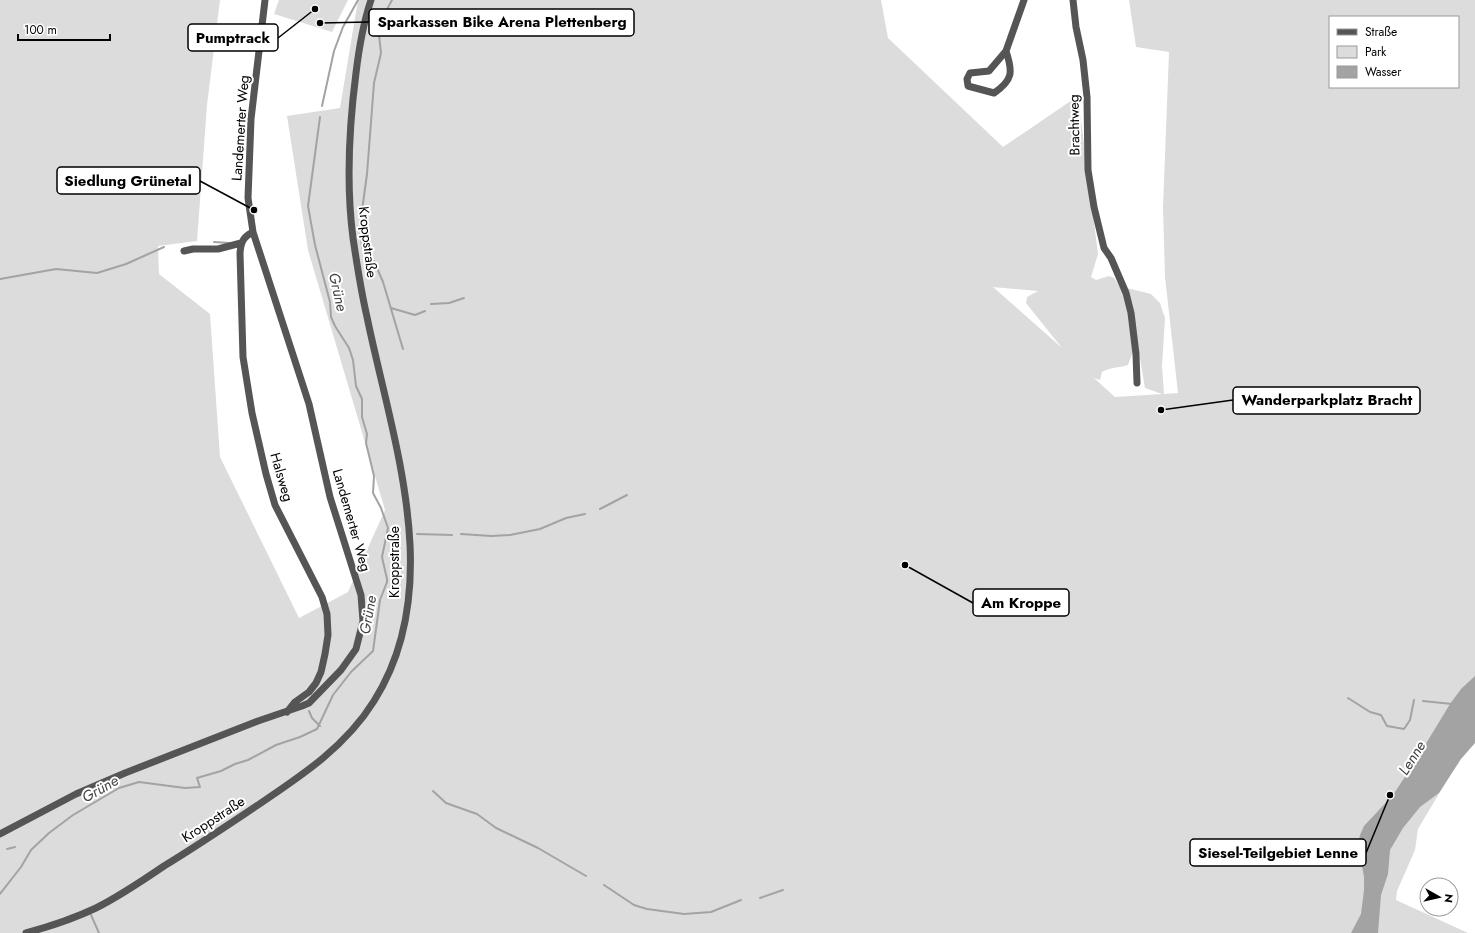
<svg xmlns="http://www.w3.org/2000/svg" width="1475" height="933" font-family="Jost,sans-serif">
<rect width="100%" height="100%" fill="#fff"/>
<path fill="#dcdcdc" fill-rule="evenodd" d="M0 0H220L207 105 197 241 158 246 159 274 210 314 220 457 299 618 348 592 385 510 308 250 287 116 340 108 358 0H881L888 38 1003 147 1078 96 1098 254 1091 277 1096 280 1109 276 1114 278 1119 286 1151 294 1160 303 1165 318 1162 366 1164 394 1178 393 1165 277 1163 207 1169 52 1136 47 1129 0H1475V741L1459 760 1418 829 1415 850 1397 891 1396 900 1468 933H0ZM1330 17H1458V87H1330ZM993 287 1038 291 1027 297 1026 303 1062 348ZM1137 341 1145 388 1162 394 1115 397 1094 378 1100 380 1102 372C1110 367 1119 368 1128 365Z
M279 0H348L332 32 274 14Z"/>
<path fill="#a3a3a3" d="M1475 676V743L1461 759 1439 793 1420 807 1403 828 1390 850 1388 874 1381 895 1378 933H1351L1361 914 1364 890V877L1358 844 1360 835 1364 826 1393 795 1416 760 1450 704 1461 689Z"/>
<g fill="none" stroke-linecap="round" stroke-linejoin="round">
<path stroke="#a3a3a3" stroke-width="2" d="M392 0 378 26 381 53 374 83 367 174 360 225 362 247 365 255 369 259 374 261 383 282 403 349
M322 106 334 51 343 27 358 0
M214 242 229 243
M0 279 56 269 97 273 126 264 164 247
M431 304 449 303 464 298
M391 308 415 315 425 311
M600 509 627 495
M417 534 452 535
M461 534 491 536 510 535 540 529 566 518 585 514
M387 536 398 535
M1348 698 1370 712 1381 715 1387 726 1404 729 1410 720 1414 700
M1423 701 1452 704
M309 711 312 718 320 726
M433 791 446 803 477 814 496 828 538 848 586 876
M7 849 15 847
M604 885 634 905 647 909 684 914 711 912 741 900
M0 894 21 867 31 850 49 833 73 815 119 788 139 782 185 788 200 787 197 778 221 771 235 764 248 760 276 745 300 737 317 729 333 695 351 672 373 651 380 600 387 582V579L382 557 388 528 381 508 373 493 374 476 366 443 367 434 362 417V399L356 386 353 360 349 348 335 326 331 317 330 302 315 245 308 206 320 117
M760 898 783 890
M91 915 99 933"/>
<path stroke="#555" stroke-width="7" d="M1073 0 1076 27 1083 60 1087 97 1088 170 1094 207 1104 248 1111 258 1126 293 1131 313 1136 354 1137 383
M1006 51C1013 72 1013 80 994 93L968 86 967 79 970 73 989 71 1006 51 1024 0
M253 232C243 237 241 242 240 253L243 357 252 413 266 474 275 505 322 597 327 614 328 635 325 654 321 672 316 683 309 692 295 702 287 712
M184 251 193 249H218L241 243
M0 834 76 794 125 773 258 721 302 706 309 703 341 670 356 649 363 621 361 595 330 497 309 404 253 232 248 198 251 119 265 0
M26 933C48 927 75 918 96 908 120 896 142 881 164 866 192 849 219 831 246 813 293 781 343 751 374 701 447 586 392 439 367 317 361 291 357 265 353 238 346 184 349 127 356 73 359 48 363 24 371 0"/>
</g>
<g text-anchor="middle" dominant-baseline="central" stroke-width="4" stroke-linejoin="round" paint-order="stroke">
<g font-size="14" fill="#000" stroke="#fff">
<text transform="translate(1074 125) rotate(-91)">Brachtweg</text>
<text transform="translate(240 128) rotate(-86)">Landemerter Weg</text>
<text transform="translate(368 242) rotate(83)">Kroppstraße</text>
<text transform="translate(282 477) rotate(74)">Halsweg</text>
<text transform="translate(352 520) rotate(74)">Landemerter Weg</text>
<text transform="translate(394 562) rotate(-90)">Kroppstraße</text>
<text transform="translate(213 819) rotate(-33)">Kroppstraße</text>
</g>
<g font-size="15" font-style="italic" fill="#444" stroke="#fff">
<text transform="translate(338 292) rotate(77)">Grüne</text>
<text transform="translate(368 615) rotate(-80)">Grüne</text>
<text transform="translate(1412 758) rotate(-58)">Lenne</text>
<text transform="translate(100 789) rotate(-30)">Grüne</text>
</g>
</g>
<path fill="none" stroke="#000" stroke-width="1.5" d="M320 23L369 22M315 9L278 38M254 210L200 181M1161 410L1233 400M905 565L973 603M1390 795L1366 853"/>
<g fill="#000" stroke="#fff" stroke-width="1.5">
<circle cx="320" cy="23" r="4"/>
<circle cx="315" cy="9" r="4"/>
<circle cx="254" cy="210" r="4"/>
<circle cx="1161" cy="410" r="4"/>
<circle cx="905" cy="565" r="4"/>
<circle cx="1390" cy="795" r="4"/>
</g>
<g fill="#fff" stroke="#000" stroke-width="1.5">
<rect x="369" y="9" width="265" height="27" rx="4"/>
<rect x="188" y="24" width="90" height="27" rx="4"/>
<rect x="57" y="167" width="143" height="27" rx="4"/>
<rect x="1233" y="387" width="187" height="27" rx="4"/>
<rect x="973" y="589" width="96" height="27" rx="4"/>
<rect x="1190" y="839" width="176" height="27" rx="4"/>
</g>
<g font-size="15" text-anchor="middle" font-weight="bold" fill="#000">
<text x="502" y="27">Sparkassen Bike Arena Plettenberg</text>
<text x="233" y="43">Pumptrack</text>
<text x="128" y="186">Siedlung Grünetal</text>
<text x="1327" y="405">Wanderparkplatz Bracht</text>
<text x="1021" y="608">Am Kroppe</text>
<text x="1278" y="858">Siesel-Teilgebiet Lenne</text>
</g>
<rect x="1329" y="16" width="130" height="72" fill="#ffffff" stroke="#999999"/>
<rect x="1337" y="29" width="20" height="6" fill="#555555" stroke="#999999"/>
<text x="1365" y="36" font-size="12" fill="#000000">Straße</text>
<rect x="1337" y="46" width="20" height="12" fill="#dcdcdc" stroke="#999999"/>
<text x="1365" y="56" font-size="12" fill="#000000">Park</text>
<rect x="1337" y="66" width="20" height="12" fill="#a3a3a3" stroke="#999999"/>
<text x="1365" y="76" font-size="12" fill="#000000">Wasser</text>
<g transform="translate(1439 897) rotate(98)"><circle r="19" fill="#ffffff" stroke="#999999"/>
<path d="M0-3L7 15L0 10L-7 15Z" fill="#000000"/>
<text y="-6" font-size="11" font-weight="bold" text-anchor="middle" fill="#000000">N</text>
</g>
<path d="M18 34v6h92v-6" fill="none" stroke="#000000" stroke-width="2"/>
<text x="24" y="34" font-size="12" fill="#000000" stroke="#ffffff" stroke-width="3" paint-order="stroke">100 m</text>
</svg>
